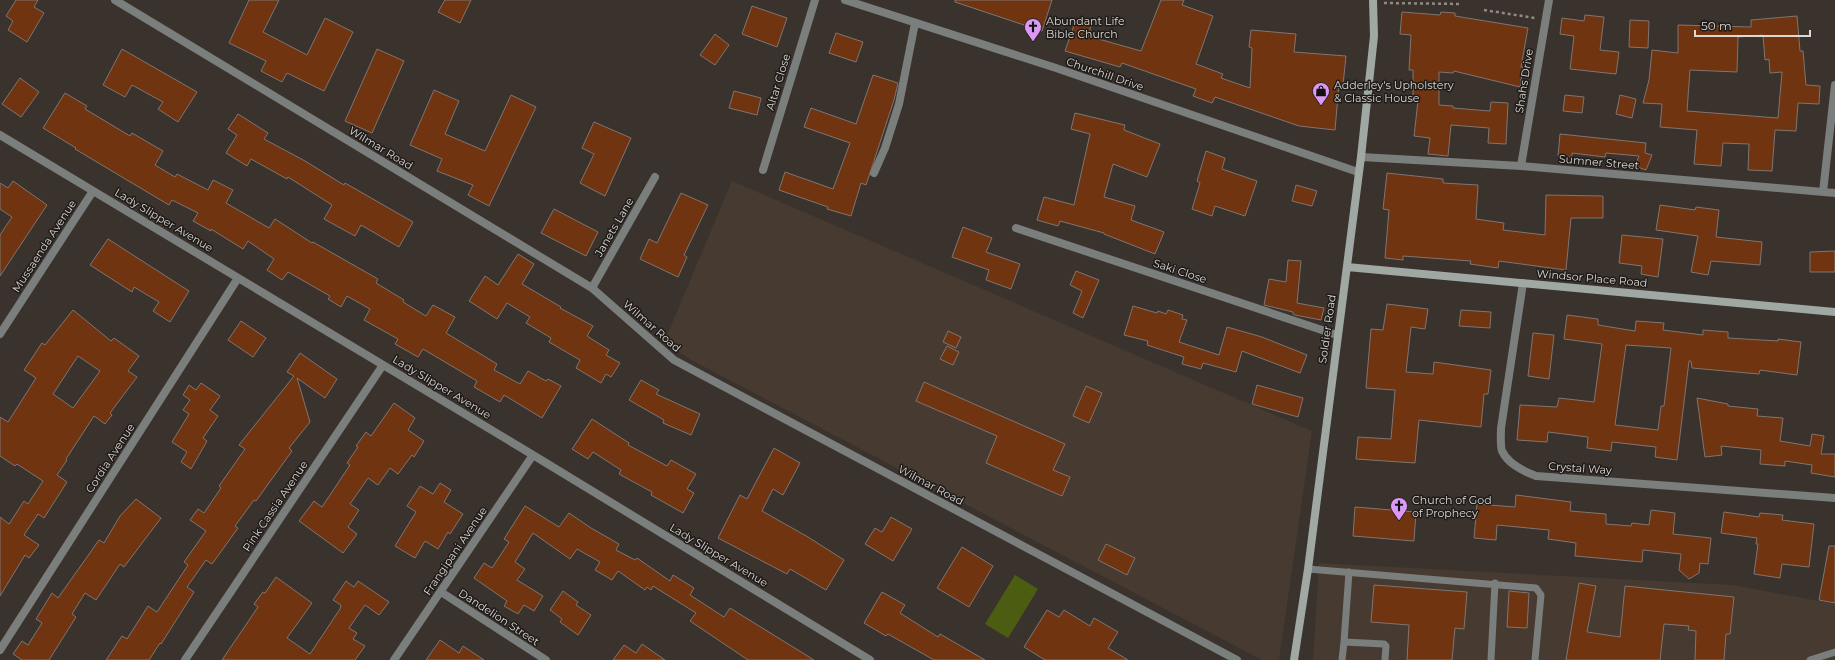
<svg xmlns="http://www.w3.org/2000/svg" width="1835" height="660" font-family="Montserrat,sans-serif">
<rect width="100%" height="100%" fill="#3a322d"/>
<path fill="#473a31" d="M732 181 1312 431 1279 660H1262L693 361 664 342Z
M1319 563 1733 585 1835 604V660H1313Z"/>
<path fill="#4c5d12" d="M1015 575 1038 589 1008 638 985 624Z"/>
<path fill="#703410" stroke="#7f7571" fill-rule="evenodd" d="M16 0H38L34 7 44 13 27 42 8 30 13 21 6 16Z
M249 0H279L263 32 307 55 325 18 353 32 324 91 287 73 282 82 261 71 266 61 229 43Z
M445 0H471L460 23 438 12Z
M955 0H1052L1042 31 955 2Z
M1161 0H1184L1182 5 1213 16 1196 64 1223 74 1221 78 1250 88 1252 48 1249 47 1251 30 1296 34 1294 52 1346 56 1343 85 1339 84 1335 130 1299 126 1215 97 1212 103 1193 96 1196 89 1122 63 1120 67 1065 51 1076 20 1091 26 1088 36 1141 51Z
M752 6 787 18 777 47 742 34Z
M1402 12 1440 15 1441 12 1455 13V16L1528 28 1521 67H1523L1520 87 1454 71 1453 73 1439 72V105L1453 106V108L1490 111 1491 102 1508 103 1506 144 1488 143 1489 128 1451 125 1448 156 1428 154 1430 138 1414 136 1418 101H1413V70H1409L1411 35 1400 34Z
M1585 15 1604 17 1600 50 1619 52 1616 74 1570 69 1574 36 1560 34 1562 18 1584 21Z
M1797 16 1800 51H1803L1806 85 1820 86 1819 104 1798 103 1796 131 1775 130 1772 171 1748 170 1749 144 1723 143 1721 166 1694 164 1697 130 1660 127 1662 104 1643 103 1649 80 1652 50 1678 53V25L1751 27V20ZM1763 35 1765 60 1769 59 1770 73 1782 72 1778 118 1687 111 1690 70 1737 72 1738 37Z
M1630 20 1649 21 1648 48 1629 47Z
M836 33 863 42 856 62 829 53Z
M715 34 729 45 715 65 700 55Z
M122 49 197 92 178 122 158 109 163 102 132 85 125 97 103 85Z
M377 49 404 61 372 133 345 121Z
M873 75 898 83 894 100 866 185 861 183 851 216 827 209 828 207 779 190 785 172 833 189 850 143 804 127 811 108 856 124Z
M20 78 39 92 21 117 2 104Z
M434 90 459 101 445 134 485 151 511 95 536 107 489 206 468 195 473 185 437 171 442 159 410 145Z
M734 91 761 98 757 115 729 108Z
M65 93 87 106 85 109 130 136 132 133 163 151 155 165 175 177 177 174 208 190 213 180 233 190 226 203 269 228 275 219 312 243 313 242 378 279 376 283 404 300 403 302 426 316 433 305 455 317 446 333 497 364 494 370 520 384 528 371 546 381 548 379 561 386 542 418 504 395 500 402 474 387 477 381 423 349 418 357 395 344 398 339 364 320 370 309 347 296 341 307 328 299 330 296 288 272 282 280 267 270 274 259 248 241 243 249 211 229V231L193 221 198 213 172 200 169 205 75 149 76 148 43 128Z
M1565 95 1584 97 1582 113 1563 111Z
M1620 95 1636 99 1632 118 1616 114Z
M1075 113 1125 125 1124 130 1160 144 1147 177 1113 164 1104 197 1135 206 1131 220 1164 232 1155 254 1104 234V233L1060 221 1058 226 1037 220 1044 197 1074 205 1090 134 1071 129Z
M238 114 268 133 264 139 305 161 344 185 345 183 413 222 399 247 361 225 355 236 324 219 332 205 288 177 287 179 251 159 247 166 226 153 237 135 228 129Z
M594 122 631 138 605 196 580 183 594 154 582 148Z
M1560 134 1646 143 1645 153 1652 155 1646 170 1635 166 1639 156 1606 153 1605 157 1572 153V157L1558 156Z
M1206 151 1225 158 1222 169 1257 181 1245 216 1215 206 1212 216 1192 209 1200 183 1197 181Z
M1387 173 1443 179V183L1478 185 1476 219 1504 223 1503 230 1545 235 1546 195 1603 196V218H1571L1566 270 1499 261 1498 268 1470 264 1471 261 1403 256V260L1385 258 1389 210 1383 209Z
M13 181 47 205 0 276V235L12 217 0 209V183L8 188Z
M1296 185 1317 191 1312 206 1292 201Z
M681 193 708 205 684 255 687 257 678 277 640 259 649 239 657 243Z
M1660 205 1695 210 1696 207 1719 210 1716 237 1762 242 1760 265 1711 261 1708 275 1691 272 1698 236 1656 230Z
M554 209 598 232 586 256 541 233Z
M963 227 992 238 986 252 1020 264 1011 289 986 280 989 270 952 257Z
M1622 235 1663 239 1658 277 1641 274 1642 266 1619 263Z
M108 239 189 291 170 322 153 311 159 302 134 287 132 292 90 265Z
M1835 251V272H1810V252Z
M518 254 534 264 522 284 561 307 560 308 593 326 587 336 609 350 606 355 620 363 611 377 606 374 601 383 576 368 580 360 549 342 551 338 526 323 530 317 507 303 497 319 469 301 485 276 498 285Z
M1288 260 1301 261 1297 303 1324 308 1321 320 1295 315 1293 314V312L1264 305 1269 279 1286 282Z
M1076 271 1099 280 1083 318 1073 313 1082 291 1070 285Z
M1387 304 1428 309 1425 329 1411 327 1406 372 1433 374 1434 362 1491 370 1488 394H1484L1481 427 1419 420 1415 463 1356 459 1358 437 1391 439 1395 390 1366 388 1371 329 1383 330Z
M1133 306 1157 313 1158 311 1166 314 1168 310 1183 315 1182 319 1187 320 1179 342 1219 355 1227 327 1262 337 1307 355 1300 373 1242 351 1236 372 1203 363 1201 369 1182 364 1184 357 1147 345 1148 341 1124 335Z
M73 310 111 341 114 338 139 356 128 371 137 377 110 413 112 415 105 424 94 416 66 459 67 460 57 475 67 482 44 518 38 514 24 535 39 545 29 558 25 555 0 596V517L9 524 24 501 28 504 43 481 17 464 15 466 0 456V417L8 422 36 378 24 370 42 343 45 345ZM78 356 100 371 73 408 53 394Z
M1461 310 1491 312 1490 328 1459 326Z
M1567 315 1598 319V325L1635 331 1636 321 1664 323 1663 330 1703 335V330L1728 332V338L1778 341V339L1801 342 1797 375 1760 370 1759 374 1692 368 1691 361H1689L1677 460 1655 457 1656 447 1612 442 1611 451 1587 448 1588 437 1548 432 1547 442 1517 440 1520 405 1557 407 1559 398 1594 402 1602 344 1564 339ZM1626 345 1671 348 1664 406H1661L1658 430 1615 425Z
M241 321 266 338 253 357 228 340Z
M948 331 961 337 956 348 943 342Z
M1533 333 1554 335 1549 379 1528 376Z
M947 346 959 352 953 365 940 359Z
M300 353 337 379 325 398 297 378 310 422 289 448 292 451 256 501 254 500 235 526 238 528 212 564 206 560 187 587 194 592 161 644 160 643 149 660H106L122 636 127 639 148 606 157 612 188 565 184 562 206 531 190 520 198 509 204 513 221 488 219 486 245 449 239 445 294 376 287 372Z
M641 380 659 390 656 394 700 414 691 435 663 423 664 420 629 400Z
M924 382 1065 444 1053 470 1070 477 1062 496 986 463 997 436 916 401Z
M201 383 220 396 210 410 218 416 203 438 207 441 191 469 181 462 187 452 172 442 189 414 183 410 190 400 183 395 189 385 196 390Z
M1257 385 1303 398 1298 417 1252 404Z
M1086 386 1102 393 1089 423 1073 416Z
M1697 398 1728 404V406L1758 409 1757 416 1783 418 1780 441 1810 446 1812 434 1824 436 1821 454H1835V477L1811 473 1812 465 1785 461V466L1760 464 1761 450 1721 446 1722 455 1705 457Z
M394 403 415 418 408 430 424 441 414 457 412 455 398 474 390 468 378 485 368 478 350 504 359 510 348 527 357 534 343 553 299 521 314 501 322 507 350 465 347 463 358 447 356 446 366 432 371 436Z
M592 419 629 443 628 445 667 466 671 460 696 474 687 489 694 493 683 513 651 495 652 492 619 474 621 470 593 452 588 459 572 449Z
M774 448 800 463 783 495 773 489 762 511 808 537 844 560 826 590 790 569 787 574 718 538 740 495 747 499Z
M440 483 451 490 444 502 463 514 450 534 448 532 438 549 425 541 415 558 395 546 416 512 407 506 420 486 433 494Z
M1516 495 1571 502 1570 511 1606 514V524L1631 526 1632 523 1649 525 1651 510 1675 513 1673 534 1711 538 1708 564 1700 563 1699 573 1689 579 1679 570 1681 554 1643 550 1642 562 1575 556 1576 543 1548 539 1549 530 1497 525 1496 540 1474 538 1477 504 1515 507Z
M136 499 161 518 124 567 120 564 96 600 85 593 72 614 76 617 49 660H22L13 654 22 641 28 645 42 623 36 619 52 593 58 598 99 540 104 543 120 516Z
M525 506 559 527 569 513 591 528 619 544 616 550 635 560 637 558 670 581 673 575 694 588 690 595 724 617 730 608 814 660H748L690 621 696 613 653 586 651 590 647 587 645 590 618 571 612 580 595 570 600 562 577 549 570 559 533 533 515 562 525 569 517 580 543 596 534 611 524 605 518 614 504 606 507 601 474 578 484 563 492 568 509 542 504 539Z
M1355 507 1416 512 1414 541 1353 536Z
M1724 512 1759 517 1760 513 1783 515 1782 520 1814 524 1809 567 1782 564 1780 578 1754 574 1758 544H1756L1757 538 1721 533Z
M891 517 912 529 893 561 865 544 875 528 882 532Z
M1106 544 1135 558 1127 575 1098 560Z
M1829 546H1835V603L1819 600Z
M962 547 993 566 969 607 937 588Z
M276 577 312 603 287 638 310 654 340 609 341 605 333 600 346 581 354 587 358 581 389 602 379 615 365 605 349 628 357 633 353 639 365 646 355 660H222L258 607 254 604 263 592 265 593Z
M1579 583 1596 586 1587 632 1620 637 1625 586 1734 597 1730 634H1726L1724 660H1695L1696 631 1688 630 1689 626 1664 624 1660 660H1566Z
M1374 585 1467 592 1464 629 1455 628 1452 660H1407L1409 625 1371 622Z
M563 591 578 602 576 605 591 615 578 635 560 622 562 619 550 610Z
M1509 591 1529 593 1527 628 1507 627Z
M882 592 905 605 900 613 938 637 940 634 985 660H934L888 634 886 636 864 623Z
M1047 610 1059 617 1064 610 1090 626 1094 618 1118 632 1108 648 1128 660H1045L1024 647Z
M440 640 459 653 463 646 484 660H426Z
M642 644 665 660H613L624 645 636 653Z"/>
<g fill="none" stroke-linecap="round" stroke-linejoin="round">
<path stroke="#908985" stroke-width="2.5" stroke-dasharray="3 3" stroke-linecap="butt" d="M1384 3 1462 4
M1484 10 1535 18"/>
<path stroke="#7a7e7c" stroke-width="7" d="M1308 569 1536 588 1541 595 1535 660
M1344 642 1349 572
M1342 660 1344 642 1384 644 1386 646 1385 660
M1491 660 1495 583
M1810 660 1835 652"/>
<path stroke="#7a7e7c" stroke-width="8" d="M115 0 592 288 674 360 1237 660
M845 0 1056 68 1358 172
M0 135 533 455 870 660
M1361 157 1521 166 1835 193
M1521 166 1549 0
M763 170 815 0
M874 173 885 148 899 104 915 23
M1823 192 1835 85
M1016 228 1337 335
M1523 283 1501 428C1501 434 1500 445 1502 451 1508 464 1523 471 1536 476L1835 498
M592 288 655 177
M0 334 93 191
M441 592 546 660
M0 650 238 278
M185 660 383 365
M394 660 533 455"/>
<path stroke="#a0a8a4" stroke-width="8" d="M1347 267 1835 312
M1294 660 1308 569 1361 157 1374 36 1373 0"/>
</g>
<defs>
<symbol id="church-pin" viewBox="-11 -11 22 30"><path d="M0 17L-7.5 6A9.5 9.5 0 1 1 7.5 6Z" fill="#db99f5" stroke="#1e1b19"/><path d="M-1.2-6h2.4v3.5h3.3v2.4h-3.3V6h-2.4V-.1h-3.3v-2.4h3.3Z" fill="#111"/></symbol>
<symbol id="shop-pin" viewBox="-11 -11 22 30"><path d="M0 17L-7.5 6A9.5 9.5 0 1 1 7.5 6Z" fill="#db99f5" stroke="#1e1b19"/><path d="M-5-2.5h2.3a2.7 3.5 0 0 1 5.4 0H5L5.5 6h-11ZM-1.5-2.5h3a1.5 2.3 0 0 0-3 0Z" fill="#111"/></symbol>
</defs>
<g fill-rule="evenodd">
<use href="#church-pin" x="1023" y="17" width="20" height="27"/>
<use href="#shop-pin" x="1311" y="81" width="20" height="27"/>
<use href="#church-pin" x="1389" y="496" width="20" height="27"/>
</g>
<g text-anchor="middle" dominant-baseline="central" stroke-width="3" stroke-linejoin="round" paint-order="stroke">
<g font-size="11" fill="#ddd8d5" stroke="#1e1b19" text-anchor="start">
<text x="1046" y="21">Abundant Life<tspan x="1046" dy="13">Bible Church</tspan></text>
<text x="1334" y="85">Adderley's Upholstery<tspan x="1334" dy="13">&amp; Classic House</tspan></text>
<text x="1412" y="500">Church of God<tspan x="1412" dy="13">of Prophecy</tspan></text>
</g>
<g font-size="11" fill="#ddd8d5" stroke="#1e1b19">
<text transform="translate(1105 74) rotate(19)">Churchill Drive</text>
<text transform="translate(1524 81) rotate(-81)">Shahs Drive</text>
<text transform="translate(778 82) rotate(-73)">Altar Close</text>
<text transform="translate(381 148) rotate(31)">Wilmar Road</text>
<text transform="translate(1599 162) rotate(5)">Sumner Street</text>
<text transform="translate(164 220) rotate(31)">Lady Slipper Avenue</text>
<text transform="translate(614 227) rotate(-60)">Janets Lane</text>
<text transform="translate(44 246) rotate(-57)">Mussaenda Avenue</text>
<text transform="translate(1180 271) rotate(18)">Saki Close</text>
<text transform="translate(1592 278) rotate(5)">Windsor Place Road</text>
<text transform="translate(652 326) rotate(41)">Wilmar Road</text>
<text transform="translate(1327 329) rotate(-82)">Soldier Road</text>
<text transform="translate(442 387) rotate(31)">Lady Slipper Avenue</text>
<text transform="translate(110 458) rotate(-57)">Cordia Avenue</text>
<text transform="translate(1580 468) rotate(4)">Crystal Way</text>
<text transform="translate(931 485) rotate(28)">Wilmar Road</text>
<text transform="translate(275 506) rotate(-56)">Pink Cassia Avenue</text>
<text transform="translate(455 551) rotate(-56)">Frangipani Avenue</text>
<text transform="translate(719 555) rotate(31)">Lady Slipper Avenue</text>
<text transform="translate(499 617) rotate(33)">Dandelion Street</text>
</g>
</g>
<path d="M1695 30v6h115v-6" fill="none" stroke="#ddd8d5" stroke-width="2"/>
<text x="1701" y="30" font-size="12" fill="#ddd8d5" stroke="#1e1b19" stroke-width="3" paint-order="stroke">50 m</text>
</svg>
